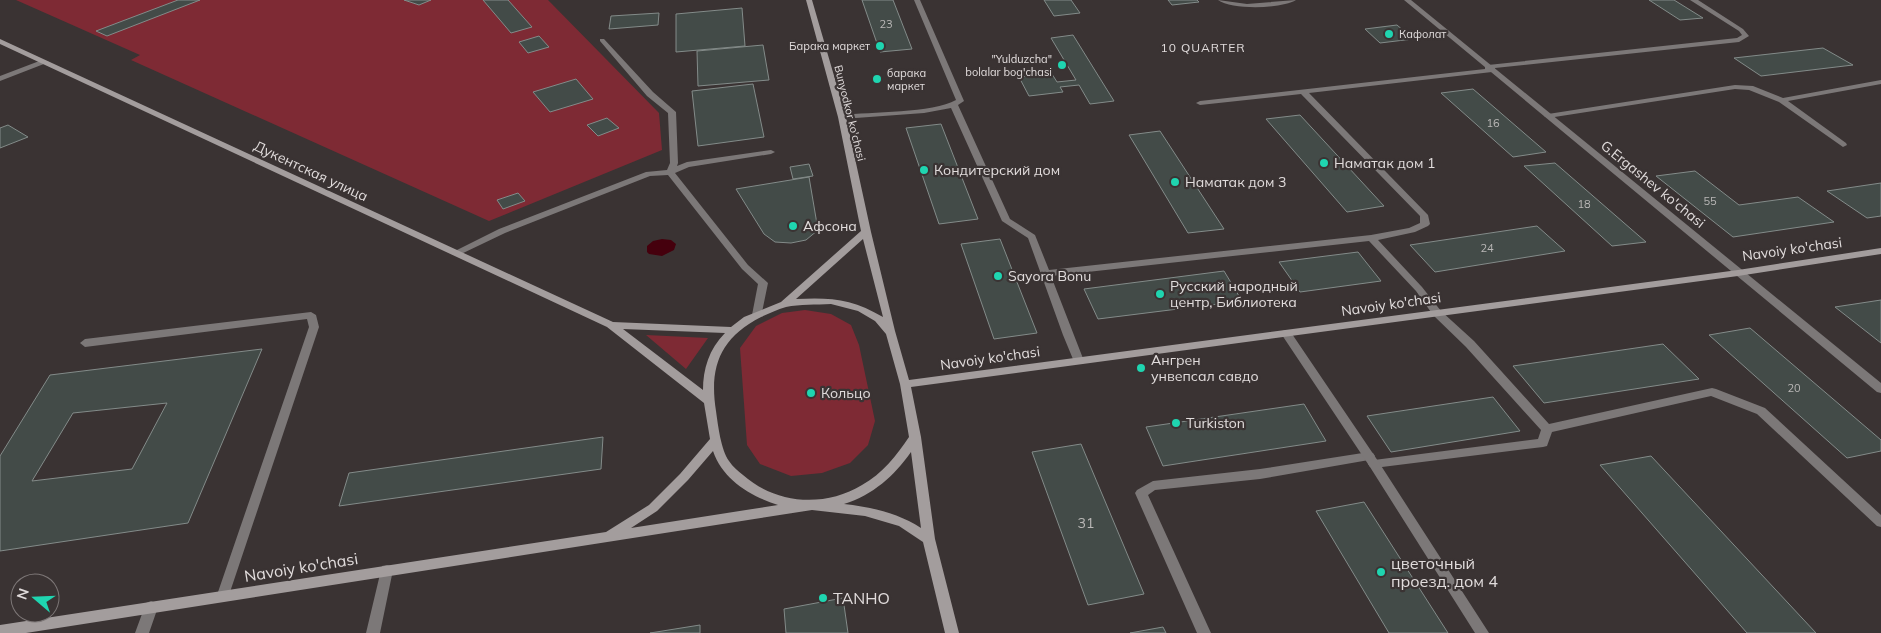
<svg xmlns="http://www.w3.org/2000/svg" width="1881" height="633" font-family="Mulish,sans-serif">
<rect width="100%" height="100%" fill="#3a3333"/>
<path fill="#7e2a34" d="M16 0H548L659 113 662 150 489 221 131 60 140 55Z
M805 310 831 314 851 325 859 345 875 421 868 445 850 463 822 473 791 476 760 464 747 445 740 348 756 326 782 313Z
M646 335 708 338 686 369Z"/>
<path fill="#45000d" d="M662 239 671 240 676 244 674 250 662 256 649 254 647 252V246L653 241Z"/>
<path fill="#434b48" stroke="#838b89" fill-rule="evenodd" d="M178 0H200L107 36 96 31Z
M404 0H431L419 5Z
M483 0H508L532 27 511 33Z
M862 0H893L912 49 880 52Z
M1044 0H1071L1080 13 1054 16Z
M1168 0H1197L1199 2 1172 5Z
M1649 0H1674L1703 18 1680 20Z
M742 8 745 46 676 52V14Z
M659 13 658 25 609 29 611 16Z
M1397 25 1413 39 1380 43 1365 29Z
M1073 35 1114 101 1090 104 1079 85 1060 87 1063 92 1029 96 1019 77 1052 74 1057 82 1076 80 1051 38Z
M539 36 549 47 528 53 519 42Z
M763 45 769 80 698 86 697 51Z
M1823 48 1853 65 1761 76 1734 58Z
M576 79 593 99 550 112 533 92Z
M753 84 764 137 698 146 692 91Z
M1473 89 1546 152 1513 157 1441 93Z
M1300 115 1384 206 1347 212 1266 119Z
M607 118 619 128 598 136 587 125Z
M941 124 978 219 939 224 906 128Z
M8 125 28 137 0 148V128Z
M1160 131 1224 229 1188 233 1129 135Z
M1555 163 1646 242 1612 246 1524 166Z
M809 164 813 176 793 179 790 167Z
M1695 171 1739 205 1798 197 1834 222 1733 237 1656 176Z
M809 177 818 230 806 240 791 243 775 242 764 234 736 189Z
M1881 183V216L1867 218 1827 191Z
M518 193 525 201 503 209 497 200Z
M1537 226 1565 251 1435 272 1410 245Z
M1000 239 1037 333 994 339 961 244Z
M1358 252 1381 281 1300 292 1279 262Z
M1224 271 1242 301 1098 319 1084 289Z
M1881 300V343L1835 307Z
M1750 328 1881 440V451L1847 458 1709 335Z
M1663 344 1699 379 1544 403 1513 366Z
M262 349 188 523 0 551V456L50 375ZM167 403 132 469 32 481 73 413Z
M1493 397 1520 431 1391 452 1367 416Z
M1304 404 1326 441 1163 466 1146 427Z
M603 437 601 469 339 506 349 473Z
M1081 444 1144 594 1088 605 1032 452Z
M1651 456 1816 633H1747L1600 465Z
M1364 502 1448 633H1389L1316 511Z
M843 598 848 633H786L784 609Z
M700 625V633H650Z
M1163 627 1166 633H1130Z"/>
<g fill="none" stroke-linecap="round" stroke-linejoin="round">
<path fill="#7c7878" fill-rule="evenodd" d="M914 0H920L964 101 958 105 1010 219 1035 235 1049 270 1371 235 1409 228 1420 223V216L1301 94 1200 105 1196 103 1200 101 1485 69V65H1488L1737 38 1742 35 1739 31 1690 0H1698L1743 29 1749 36 1739 42 1495 68V72H1492L1309 93 1428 215 1430 224 1428 226 1415 232 1378 240 1422 287 1441 311 1474 341 1549 424 1712 388 1716 389 1765 408 1881 515V527L1877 526 1757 414 1711 396 1552 432 1547 446 1543 447 1374 468 1370 467 1368 464 1370 461 1374 460 1538 439 1541 430 1466 347 1433 315 1416 291 1369 241 1051 276 1084 361 1083 364H1075L1063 335 1028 238 1002 221 951 108 924 113 842 119 838 117 842 115C870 112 933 113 956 100Z
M1218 0 1247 4 1296 0C1281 9 1232 10 1218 0Z
M600 39H604L653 92 676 112 678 163 677 166 687 162 771 150 775 152 771 154 689 167 675 173 748 265 768 283 761 317 757 318 752 315 758 284 742 269 668 175 650 176 505 233 459 255H453L451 253 499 229 646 172 667 170 670 163 668 113 647 96 600 41Z
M1881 80V84L1788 101 1846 143 1847 145 1843 147 1779 102 1749 90 1735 89 1548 118 1544 116 1548 114 1735 85 1753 86 1783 98Z
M311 312 316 315 319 327 229 595 228 599 223 601 218 599 217 595 309 327 307 319 85 347 80 343 85 339Z
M1369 452 1373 453 1375 456 1373 459 1369 460 1260 479 1155 490 1148 495 1211 633H1197L1135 493 1137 490 1153 481 1260 469Z
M151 601 156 603 158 607 149 633H135L146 603Z"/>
<path fill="#7c7878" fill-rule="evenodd" d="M1404 0H1411L1881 383V393L1877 392Z
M42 60 49 62 0 81V76Z
M1286 330 1290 331 1378 461 1489 633H1475L1370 467 1282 335 1281 333 1282 331Z
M387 565 392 566 393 570 380 633H366L381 570 382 566Z"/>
<path fill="#a39d9d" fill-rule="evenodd" d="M806 0H812L846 117 871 232 895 331 909 380 1738 270 1881 248V254L1738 276 911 387 921 437 935 539 959 633H945L923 542 899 526 865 516 812 510 26 633H0V625L606 532 649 505 680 474 710 439 704 403 607 327 0 44V39L613 322 731 327 744 317 781 302 861 231 838 117ZM863 239 883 317C853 299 830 297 796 299ZM831 304 858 311 875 321 886 334 900 384 909 437C897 455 882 474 862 485 824 508 776 504 743 475 738 471 733 467 729 461 721 450 718 425 716 411 709 367 720 338 761 317 769 314 777 309 786 307 800 304 816 305 831 304ZM623 329 725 333C709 349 703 369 703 390ZM713 451C723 480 750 496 778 505L631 528 657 511 688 480ZM911 452 921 528C898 513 871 507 844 504 873 495 894 476 911 452Z"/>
</g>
<g fill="#1fd5b0" stroke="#3a3333" stroke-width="2">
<circle cx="1389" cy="34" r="5"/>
<circle cx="880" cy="46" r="5"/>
<circle cx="1062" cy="65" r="5"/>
<circle cx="877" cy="79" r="5"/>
<circle cx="1324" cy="163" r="5"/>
<circle cx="924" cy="170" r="5"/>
<circle cx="1175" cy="182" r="5"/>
<circle cx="793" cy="226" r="5"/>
<circle cx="998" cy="276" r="5"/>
<circle cx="1160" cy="294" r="5"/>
<circle cx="1141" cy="368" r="5"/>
<circle cx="811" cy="393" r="5"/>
<circle cx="1176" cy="423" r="5"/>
<circle cx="1381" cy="572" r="5"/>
<circle cx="823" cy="598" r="5"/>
</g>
<g text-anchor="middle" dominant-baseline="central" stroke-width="4.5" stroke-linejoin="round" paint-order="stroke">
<g font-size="11" fill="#bab8b7">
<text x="886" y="24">23</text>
<text x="1493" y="123">16</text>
<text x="1710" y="201">55</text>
<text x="1584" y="204">18</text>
<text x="1487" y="248">24</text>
<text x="1794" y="388">20</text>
</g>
<g font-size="11" fill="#e1dcdc" stroke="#3a3333" text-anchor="start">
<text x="1399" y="34">Кафолат</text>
<text x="870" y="46" text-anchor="end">Барака маркет</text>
<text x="1052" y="59" text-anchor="end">"Yulduzcha"<tspan x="1052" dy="13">bolalar bog'chasi</tspan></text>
<text x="887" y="73">барака<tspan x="887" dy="13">маркет</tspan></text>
</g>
<g font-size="11" fill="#e1dcdc" stroke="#3a3333">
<text transform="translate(850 113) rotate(76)">Bunyodkor ko'chasi</text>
</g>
<g font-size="12" letter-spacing="1" fill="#e1dcdc" stroke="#3a3333">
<text x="1203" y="47">10 QUARTER</text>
</g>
<g font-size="14" fill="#e1dcdc" stroke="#3a3333" text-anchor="start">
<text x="1334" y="163">Наматак дом 1</text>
<text x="934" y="170">Кондитерский дом</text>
<text x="1185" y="182">Наматак дом 3</text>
<text x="803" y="226">Афсона</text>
<text x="1008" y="276">Sayora Bonu</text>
<text x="1170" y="286">Русский народный<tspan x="1170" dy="16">центр, Библиотека</tspan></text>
<text x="1151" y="360">Ангрен<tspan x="1151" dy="16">унвепсал савдо</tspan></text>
<text x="821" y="393">Кольцо</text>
<text x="1186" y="423">Turkiston</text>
</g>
<g font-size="14" fill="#e1dcdc" stroke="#3a3333">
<text transform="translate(311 171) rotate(25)">Дукентская улица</text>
<text transform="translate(1653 184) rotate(39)">G.Ergashev ko'chasi</text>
<text transform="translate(1792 249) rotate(-8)">Navoiy ko'chasi</text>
<text transform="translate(1391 304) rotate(-8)">Navoiy ko'chasi</text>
<text transform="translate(990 358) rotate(-8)">Navoiy ko'chasi</text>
</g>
<g font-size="14" fill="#bab8b7">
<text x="1086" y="523">31</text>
</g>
<g font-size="16" fill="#e1dcdc" stroke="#3a3333" text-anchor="start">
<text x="1391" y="563">цветочный<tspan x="1391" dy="18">проезд. дом 4</tspan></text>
<text x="833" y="598">TANHO</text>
</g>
<g font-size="16" fill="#e1dcdc" stroke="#3a3333">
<text transform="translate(301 567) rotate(-9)">Navoiy ko'chasi</text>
</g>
</g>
<g transform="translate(35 598) rotate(289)"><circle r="24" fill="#3a3333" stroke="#7d7777"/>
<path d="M0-4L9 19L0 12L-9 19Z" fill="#1fd5b0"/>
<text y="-8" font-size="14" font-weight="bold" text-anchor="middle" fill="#e1dcdc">N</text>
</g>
</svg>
